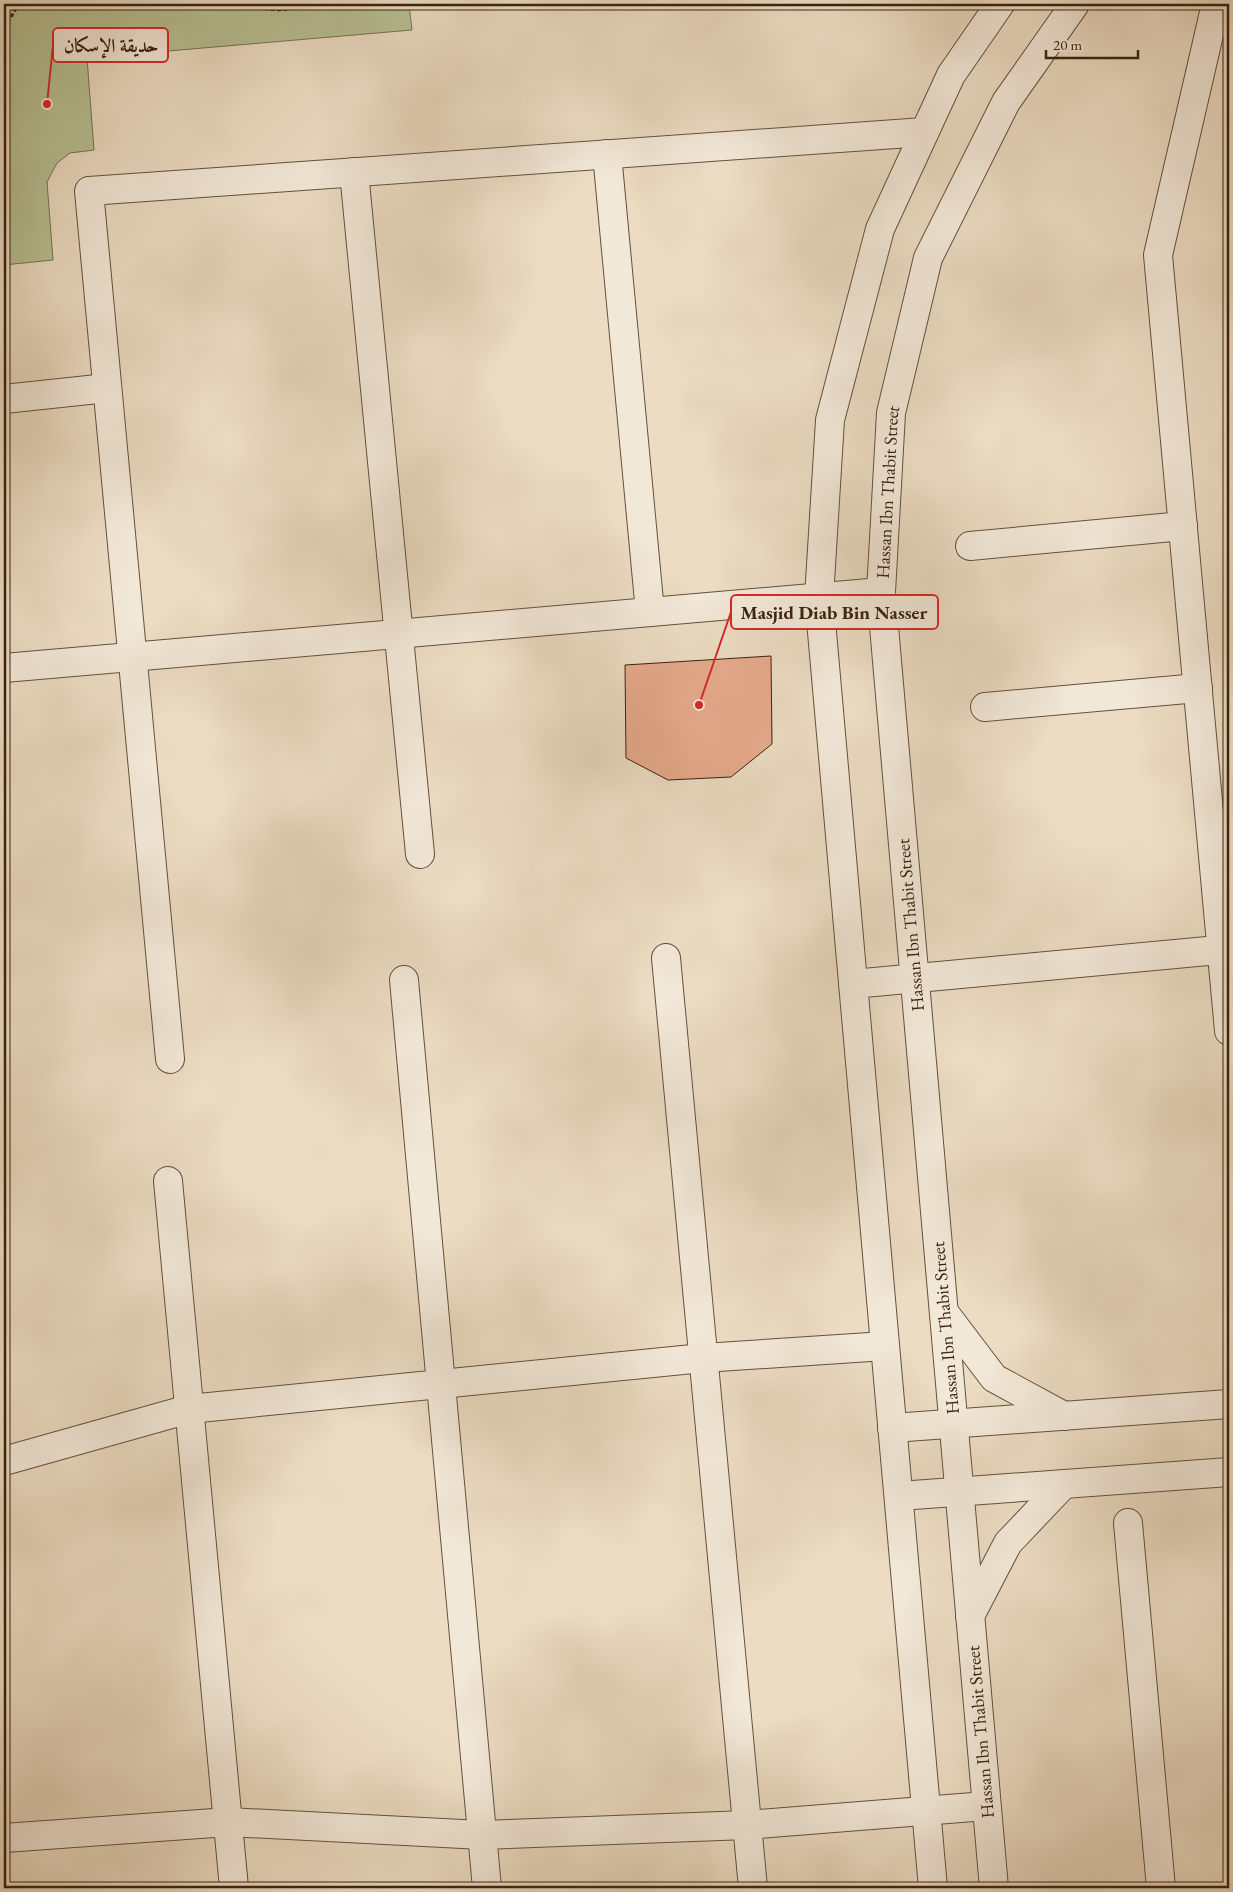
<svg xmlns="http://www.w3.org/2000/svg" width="1233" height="1892" font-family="'EB Garamond',Amiri,serif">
<rect width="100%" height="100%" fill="#ebdcc3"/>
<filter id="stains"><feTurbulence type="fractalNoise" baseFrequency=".004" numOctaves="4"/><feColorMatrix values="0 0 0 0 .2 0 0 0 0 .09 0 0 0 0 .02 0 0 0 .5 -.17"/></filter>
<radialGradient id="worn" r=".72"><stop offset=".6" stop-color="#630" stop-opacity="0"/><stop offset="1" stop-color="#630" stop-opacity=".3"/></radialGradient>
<path fill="#b7c094" stroke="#787151" d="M4 4H409L412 30 87 58 94 150 70 153 57 163 47 182 53 260 4 265Z"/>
<path fill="#e6aa8c" stroke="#3a220e" d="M771 656 772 744 731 777 668 780 626 758 625 665Z"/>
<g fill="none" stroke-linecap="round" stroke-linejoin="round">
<defs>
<g id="minor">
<path d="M1216 4 1158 255 1229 1031"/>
<path d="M607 154 650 612"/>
<path d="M354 172 420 854"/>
<path d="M4 399 107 388"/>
<path d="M970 546 1183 526"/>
<path d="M4 668 881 592"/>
<path d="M985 707 1198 688"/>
<path d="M666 958 753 1888"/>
<path d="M404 980 487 1888"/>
<path d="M853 984 1229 949"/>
<path d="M170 1059 89 191 924 132"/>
<path d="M168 1181 234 1888"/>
<path d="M944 1312 994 1378 1064 1416"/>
<path d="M892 1428 1229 1404"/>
<path d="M4 1461 189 1409 703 1358 885 1346"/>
<path d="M899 1496 1229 1472"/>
<path d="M1128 1523 1161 1888"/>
<path d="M970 1616 1008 1543 1064 1484"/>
<path d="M4 1838 228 1822 482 1835 747 1825 986 1806"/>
<path d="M933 1888 819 598 830 420 880 229 951 75 1000 4"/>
<path id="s1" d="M994 1888 881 592 891 413 928 258 1006 102 1075 4"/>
</g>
</defs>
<use href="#minor" stroke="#66503b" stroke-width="30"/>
<path stroke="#3a220e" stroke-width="3" stroke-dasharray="4 2.5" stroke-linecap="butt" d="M245 4C266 10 285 13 305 4
M4 28 19 4"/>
<use href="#minor" stroke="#f2e8d8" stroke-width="28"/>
</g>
<g text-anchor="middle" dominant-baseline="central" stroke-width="4" stroke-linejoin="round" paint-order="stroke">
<g font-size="18" fill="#3a220e" stroke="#f2e8d8">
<text stroke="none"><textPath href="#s1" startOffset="1401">Hassan Ibn Thabit Street</textPath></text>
<text transform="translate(910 925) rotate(-95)">Hassan Ibn Thabit Street</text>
<text transform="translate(945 1328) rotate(-95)">Hassan Ibn Thabit Street</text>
<text transform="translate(980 1732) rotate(-95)">Hassan Ibn Thabit Street</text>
</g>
</g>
<path fill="none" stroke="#d62828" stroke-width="2" d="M47 104L53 45M699 705L731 612"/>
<g fill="#d62828" stroke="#f2e8d8" stroke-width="2">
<circle cx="47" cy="104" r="5"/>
<circle cx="699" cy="705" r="5"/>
</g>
<g fill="#f2e8d8" stroke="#d62828" stroke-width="2">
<rect x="53" y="28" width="115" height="34" rx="5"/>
<rect x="731" y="595" width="207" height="34" rx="5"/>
</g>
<g font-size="19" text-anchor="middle" font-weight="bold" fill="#3a220e">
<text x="111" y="52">حديقة الإسكان</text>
<text x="834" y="619">Masjid Diab Bin Nasser</text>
</g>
<rect width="1233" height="1892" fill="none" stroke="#ebdcc3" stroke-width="20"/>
<rect x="5" y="5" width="1223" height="1882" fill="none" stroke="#3a220e" stroke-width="2.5"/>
<rect x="10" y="10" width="1213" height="1872" fill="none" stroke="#3a220e"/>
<path d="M1046 50v8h92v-8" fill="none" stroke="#3a220e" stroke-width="2.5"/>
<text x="1053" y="50" font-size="15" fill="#3a220e" stroke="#f2e8d8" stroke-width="4" paint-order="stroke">20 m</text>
<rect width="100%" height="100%" filter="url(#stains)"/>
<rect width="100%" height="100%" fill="url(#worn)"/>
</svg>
